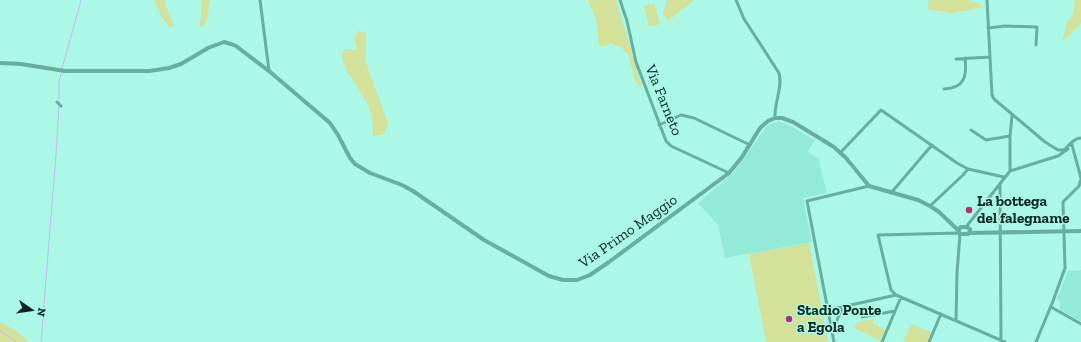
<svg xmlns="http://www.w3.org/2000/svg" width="1081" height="342" font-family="'Zilla Slab',serif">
<rect width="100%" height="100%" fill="#aaf8e5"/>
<path fill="#93ebd7" d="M778 121 791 126 815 140 807 152 818 158 827 193 803 198 812 242 725 258 718 225 698 203 733 173 768 125Z
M1081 270V321L1060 310V301L1057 299 1068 271Z"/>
<path fill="#d3e199" d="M154 0H164L167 10 174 25 171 28 162 18Z
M202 0H210L207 20 202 27 200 26Z
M588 0H616L642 86 639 87 634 76 628 54 622 48 611 43 602 47 599 45 596 19Z
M667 0H694L668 21 663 13Z
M929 0H970L984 7 952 13 928 9Z
M1075 0H1081V23C1074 29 1070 36 1062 41L1067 23 1073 13Z
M654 3 660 24 649 27 644 6Z
M358 31 366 32V51L365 61 388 123 384 134 373 136C373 125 372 115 368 105 363 93 341 67 342 55 342 53 344 51 345 49L357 50 354 38Z
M809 243 828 342H766L749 254Z
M874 319 873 324 885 329 880 340 854 328 857 322Z
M0 322 15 330 29 342H0Z
M911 324 931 332 927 342H903Z"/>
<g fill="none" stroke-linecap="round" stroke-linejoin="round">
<path stroke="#c9b7f4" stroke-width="1" d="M62 69 81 0
M59 102V81L62 72
M0 331 16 342
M41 342 56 154 59 106"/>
<path stroke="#68ae9e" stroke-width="3" d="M260 0 269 71
M620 0 627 21 636 62 666 141 671 146 729 173
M736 0 744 19 779 73C783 88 774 102 775 118
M987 0 992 95 994 99 1045 142 1058 150H1064C1069 145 1074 138 1081 138
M988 28 1005 26 1037 27 1036 45
M956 59 990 57
M944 89C965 88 967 76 965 58
M57 102 61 106
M659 125 681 115 694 118 750 145
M971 130 986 140 1010 136
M1072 145 1081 178
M840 153 881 110 957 163 968 169 1004 177
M1010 171V136L1012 116
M1000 185 1001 340
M891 193 932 145
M930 206 963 175 968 169
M966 227 1010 171 1058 156 1068 149
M959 233 878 235 891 290 896 295 1005 342
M1051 307 1081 324
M828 310 896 295
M862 317 895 311
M956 321 957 273 960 234
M832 331 841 311 845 307
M834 342 807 201 869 186
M882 342 901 297
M929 342 941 314
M1036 342 1053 301 1065 268 1063 202 1079 186 1081 179"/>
<path stroke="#68ae9e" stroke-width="4" d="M0 63 21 64 65 71H149L169 68 181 64 208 48 224 42 231 44 236 46 269 71 330 123 338 135 350 158 355 164 370 173 402 185 413 191 484 240 549 276 563 280H577L590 275 609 262 729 173 742 157 760 128 768 121 775 118H782L793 122 834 147 846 158 869 186 918 200 930 206 939 212 958 230 960 234H968L970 231V229L966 227H961L958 230
M969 233 1081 231"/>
</g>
<g fill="#b82f6d" stroke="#aaf8e5" stroke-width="1.5">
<circle cx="969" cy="210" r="4"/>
<circle cx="789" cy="319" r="4"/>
</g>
<g text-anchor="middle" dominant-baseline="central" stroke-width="3" stroke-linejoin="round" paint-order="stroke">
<g font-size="15" fill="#04261f" stroke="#aaf8e5">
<text transform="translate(664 100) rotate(68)">Via Farneto</text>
<text transform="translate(628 231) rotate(-35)">Via Primo Maggio</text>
</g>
<g font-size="15" font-weight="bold" fill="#04261f" stroke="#aaf8e5" text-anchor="start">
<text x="977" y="201">La bottega<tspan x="977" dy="17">del falegname</tspan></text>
<text x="797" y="310">Stadio Ponte<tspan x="797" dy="17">a Egola</tspan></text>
</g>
</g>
<g transform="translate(32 310) rotate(103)" stroke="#aaf8e5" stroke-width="3" paint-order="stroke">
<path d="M0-3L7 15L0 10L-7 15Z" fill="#04261f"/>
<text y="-6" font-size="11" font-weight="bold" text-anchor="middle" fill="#04261f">N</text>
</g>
</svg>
